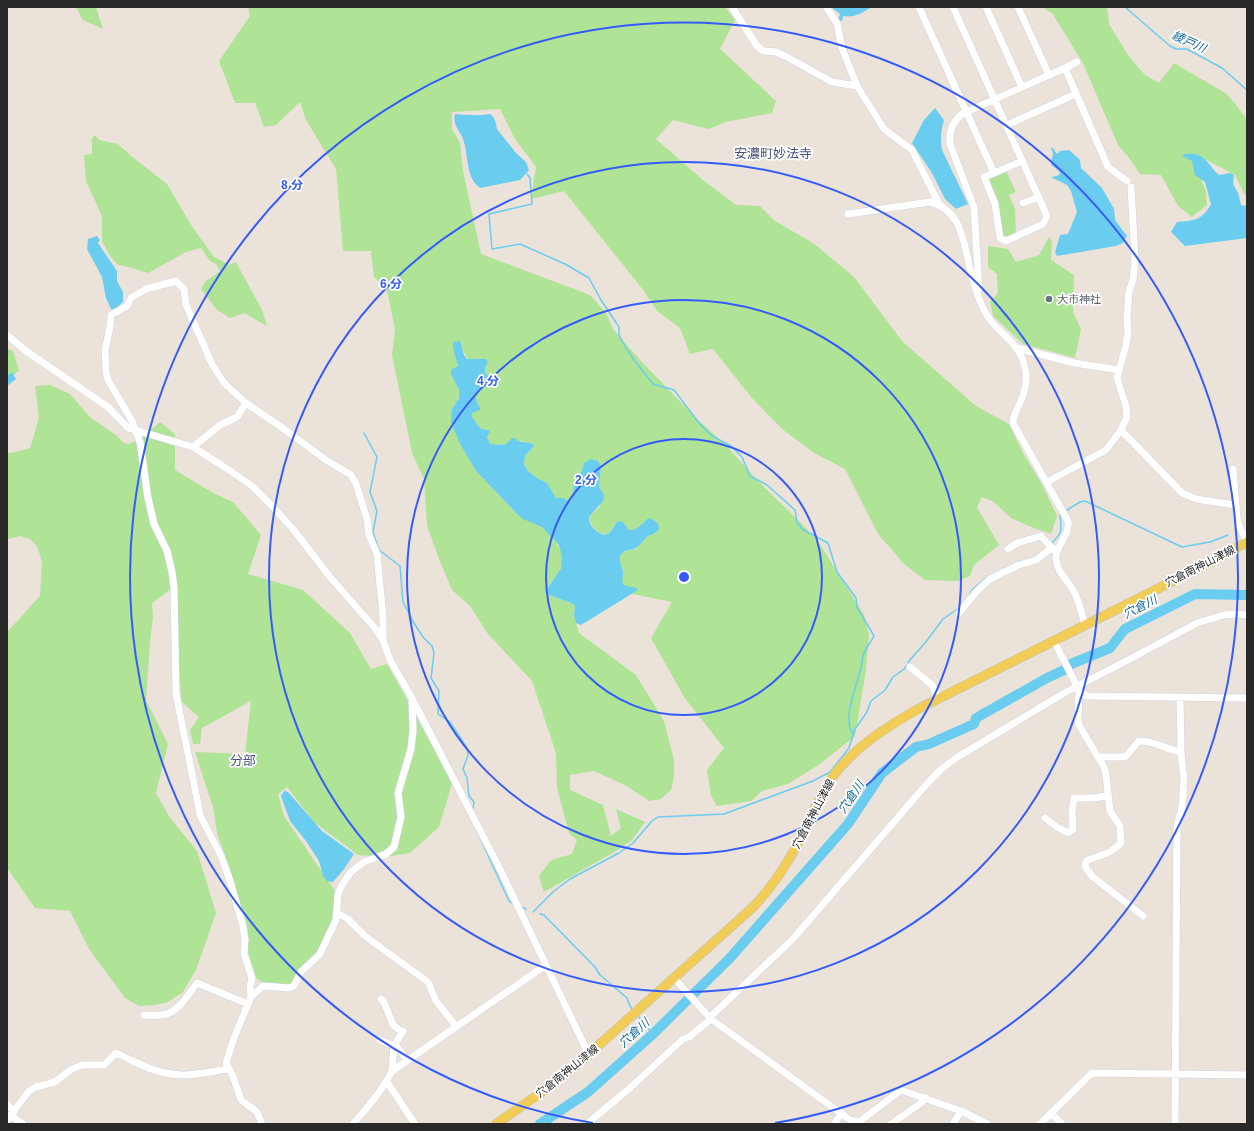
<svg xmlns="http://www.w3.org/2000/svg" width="1254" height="1131" font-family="Arial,'Noto Sans JP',sans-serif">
<rect width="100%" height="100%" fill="#ebe3d9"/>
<path fill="#afe395" d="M76 7H96L103 29 83 20Z
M248 7H725L735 20 720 49 776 101 772 113 726 122 709 129 673 120 656 139 703 180 736 205 760 206 775 221 813 243 854 277 902 341 976 406 1009 424 1023 453 1043 486 1057 516 1051 534 1026 525 1011 518 994 502 982 497 977 507 999 545 974 565 970 576 958 581 925 580 904 564 878 534 845 469 814 453 782 429 751 397 713 349 690 354 680 328 657 311 644 291 564 191 531 199 536 167 515 139 500 109 452 112V129L460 143 463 171 481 254 590 295 606 313 613 329 639 359 699 421 725 444 757 480 800 522 818 541 864 615 869 635 866 670 855 736 820 764 788 784 762 791 751 801 717 806 711 796 707 770 724 748 684 697 651 638 672 602 632 594 637 590C634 588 625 587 623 585 620 581 623 577 623 573 624 567 619 564 620 558 621 548 631 552 637 548 638 547 640 544 641 543 645 537 650 535 656 533L644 522C639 528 637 531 629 530L623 522 614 526 611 532 608 535C597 534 591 527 589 517L600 506 604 494 599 487 601 466 584 463 582 470 574 485 572 500 569 502 564 498H556L547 484 537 478 528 471 524 464 525 456 534 446 523 441H518L505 445 490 444 487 437 488 430 481 429 472 417V413L480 407C475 400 474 392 482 387 485 384 491 386 495 386L492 379 485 373V367C468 359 466 361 460 342L453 349 458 366 451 374C460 392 463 392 452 409L460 444 476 471 519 516C526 521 534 522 541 526 550 532 561 546 562 556 562 560 562 566 561 569 557 579 543 584 549 595L571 603 575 606 574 615 579 633 636 675 664 721 674 760V776L671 790 661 799 649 801 625 785 594 771 570 775V790L603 805 611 836 621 828 616 809 645 822 632 840 616 851 544 892 539 876 551 860 572 854 577 840 569 833 557 788 556 753 532 681 488 634 470 606 452 590 439 559 427 525 424 479 412 453 392 355 395 329 387 290 374 277 371 251H343L336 169 306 120 300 102 276 125 264 127 255 103H235L219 61 250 16Z
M1041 7H1107L1109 24 1128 55 1144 74 1159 83 1174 63 1227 94 1247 119V199L1235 175 1201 157 1195 163 1206 192 1207 205 1192 217 1178 206 1161 175 1140 174 1129 158 1118 145 1083 63 1052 13Z
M95 135 99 140 118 144 131 156 167 184 193 228 214 257 229 265 236 262 262 310 267 326 244 313 230 318 216 309 201 289 205 282 220 271 216 264 210 261 201 248 186 252 148 273C137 270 130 266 118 265L110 256 102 241V216L86 181 84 155 92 154V138Z
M1006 171 1016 192 1009 195 1015 209 1016 233 1006 238 1002 236 997 203 989 180 990 178Z
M1049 237 1052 242 1051 260 1074 275 1073 312 1081 329 1075 358 1023 344 993 316 990 302 998 293 997 274 988 267V246L1008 249 1016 262 1039 255Z
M7 349 13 351 19 370 7 382Z
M50 385 70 394 91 418 116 435 124 443 129 444 138 440 160 422 175 434V470L213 493 233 502 261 535 248 574 303 590 350 633 371 669 387 664 412 708 452 784 439 827 410 853 385 857 358 855 314 822 287 787 278 794 284 816 335 891 333 918 318 953 292 984 289 985 264 984 256 978 255 973 248 954 246 929 235 883 217 833 213 807 195 752 245 754 251 701 202 728 200 744H193L190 730 199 717 182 702 171 589 152 603 153 616 150 642 146 700 168 744 156 793 170 818 197 851 216 913 196 970 183 992 168 1002 155 1005 139 1006 125 998 89 949 70 911 35 908 7 868V632L40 596 42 561 37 546 30 539 20 536 7 539V453L16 452 30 448 39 418 35 386Z"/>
<path fill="#6accef" d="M831 7H872C862 13 854 18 843 16L842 21 838 20 840 14Z
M935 108 944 120C941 130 940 139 942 150L968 204 956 209 945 199 932 173 912 143 924 120Z
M455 114C467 115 478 116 490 114 495 117 496 123 497 129L516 153 526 162 529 170 520 180 480 188C465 177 469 155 463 139 460 130 452 125 455 114Z
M1051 147 1053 148 1057 154 1060 151 1069 150 1080 160 1081 168 1102 188 1114 209 1115 220 1127 236 1123 243 1116 246 1057 256 1055 252 1060 235 1068 234 1077 212 1071 191 1067 185 1051 177 1057 176 1060 174 1059 171 1051 165 1053 154Z
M1185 154C1189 154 1194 153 1198 155 1207 157 1211 169 1219 175L1230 173 1234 175C1232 187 1234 184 1238 193 1240 197 1239 201 1242 206L1247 205V238L1185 246 1171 232 1177 222C1193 221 1203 220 1211 204L1205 182 1195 175 1192 161 1182 156Z
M97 236 100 240 98 243 117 271V281L123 292V302L115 309H111L106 298 102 277 87 249 88 239Z
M460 341 464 355 467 359H486L488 363 485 367V373L492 379 499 380V383L495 386C480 384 470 394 480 407V410L472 413V417L481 429 488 430 490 431 487 437 490 444 505 445 512 438H515L518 441 534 444V446L525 456 524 464 528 471 537 478 547 483 556 498H564L569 502 572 500 574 485 582 470 584 463 591 459 598 461 601 466 599 487 604 494 603 501 589 517C589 519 589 521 590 523 592 529 602 537 608 534 611 533 615 524 618 521L623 522 629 530C639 531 641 523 649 518 656 520 664 527 655 533 653 535 649 535 647 537 643 540 640 546 636 548 631 551 626 549 622 553 616 560 624 567 623 574 621 588 624 585 636 588L638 590 581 625 576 623 574 615 575 606 571 603 549 595 547 591 548 587 561 569 562 557 559 545 542 527 523 519 519 516 476 471 460 444 451 422 452 409 459 398V390L451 374V370L458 366 453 349V342Z
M12 372 16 379 7 386V376Z
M284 791 288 792 322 831 354 854 344 869 333 882 327 881 323 876 319 861 306 841 290 821 281 796Z"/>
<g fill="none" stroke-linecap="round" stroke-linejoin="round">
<path stroke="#6accef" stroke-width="1.5" d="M1125 7 1170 46 1176 49H1187L1222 68 1247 90
M527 174 530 178 532 204 489 214 492 249 520 244 565 264 589 278 601 300 619 327V335L626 348 634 360 653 384 674 390 699 423 712 436 731 446 742 457 750 476 767 485 795 510 797 522 802 529 828 543 837 572 856 598 857 607 874 636C871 642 865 649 863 656 862 661 862 666 860 671 856 689 842 718 853 735
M364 433 377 457 370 492 377 511 373 532 379 550 400 566 403 602 414 623 423 637 432 646 434 653 431 678 439 691 438 714 450 722 467 748 468 755 463 769 467 778 469 796 474 802 473 809
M1067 510 1080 502 1085 501 1182 547 1210 542 1228 535
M1051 544C1064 531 1061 530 1060 514
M970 594 973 589 987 577 1020 561
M470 816 509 901 512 903
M522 907 526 909
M533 912 554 891 570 879 619 853 633 843 652 821 658 817 724 814 813 781 830 772 849 748 855 729 867 712 871 701 885 690 893 677 904 669 908 664 909 661 925 643 943 619 959 608
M540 914 544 915 595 967 600 975 627 998 630 1006 632 1009
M639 1017 653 1034"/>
<path stroke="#6accef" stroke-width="10" d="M540 1124 588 1092 653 1034 730 958 848 824 882 773 916 747 929 744 974 724 976 718 1047 678 1064 670 1071 664 1110 648 1125 629 1195 594 1247 595"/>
<defs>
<path id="minor" d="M732 7 757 46 763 51 776 52 787 57 832 82 857 86
M826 7 837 23 842 48 857 86 884 129 912 150 939 204
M919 7 994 173 984 177 995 204 1000 238 1006 241 1043 224 1047 216 953 7
M986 7 1022 87
M1018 7 1049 75
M1065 68 1077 62
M1007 125 1076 94
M994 173 1022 161
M1023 203 1039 197
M848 214 930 202C962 210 963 241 970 268 973 280 977 294 982 306 994 335 1022 338 1026 374 1027 384 1024 394 1020 403 1017 410 1013 415 1013 423L1068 521C1070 536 1056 544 1056 558 1056 573 1071 582 1076 596 1080 605 1082 615 1085 625
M979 289 974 207 950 144C949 132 953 121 962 114L1065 68 1108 167 1127 181
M7 335 26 351 108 407 128 428 193 447 229 470 252 486 272 506 293 529 330 577 374 627 383 640 390 660 412 698 502 873 589 1055
M1017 348 1074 363 1119 370
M1121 430 1182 493 1196 499 1235 505
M193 447 220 425 237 417 246 403
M1233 469 1237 518 1239 526 1247 542
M1047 482 1106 450 1121 430 1127 417 1126 406 1117 378 1126 345 1128 331 1127 318 1129 291 1133 280 1135 259 1131 187
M1008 549 1017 543 1041 536 1051 547 1056 550
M959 613 977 591 990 579 1019 565 1036 560 1049 550 1053 549
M1054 641 1079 690 1086 696 1247 698
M910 667 932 685 939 699
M1079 690 1078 721 1079 725 1104 767 1106 775 1110 811 1120 826 1121 843 1110 852 1088 860 1086 862 1085 867 1093 877 1143 916
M1099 757H1125L1139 741C1153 740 1167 750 1181 752
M1045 818 1057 827 1068 833 1073 829 1072 813 1074 798H1092L1108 796
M337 913 348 919 365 936 428 982 436 1001 456 1026
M674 978 711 1019 850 1120 859 1122 860 1124
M251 997 263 986 289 988 294 986 301 972 320 954 336 920 338 894 342 885 351 872 364 862 386 854 394 847 401 817 398 793 411 749 413 730 412 700
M381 999 384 1002 393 1025 402 1032
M144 1015C150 1015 155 1016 160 1015 177 1015 188 995 197 983L248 1004
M710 1017 792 940 925 786 939 771 956 758 1066 692 1132 658 1197 623 1224 615 1235 614 1247 615
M380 1040 394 1046
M395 1044 407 1060
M392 1071 394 1046 403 1031
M387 1082 415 1124
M7 1104 14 1112
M1051 1113 1062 1124
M11 1116 23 1124
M7 1120 29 1091 36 1087 55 1082 70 1070 82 1065H104L116 1053C132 1060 148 1070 165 1073 186 1078 207 1072 228 1069
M859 1122 901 1090 961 1111 987 1124
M262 1124 257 1112 241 1100 233 1076 226 1063 234 1038 251 997 250 986 252 979 244 953 245 940 243 926 229 878 221 856 200 815 199 809 176 694 174 588 172 572 167 551 154 524 148 498 140 442 132 421 108 380 106 371 105 351 110 327 111 315 127 306 131 298 146 289 176 281 184 289 186 305 212 364 224 383 246 403 284 429 326 460 351 475 356 484 367 519 369 535 377 554 383 617V640
M353 1124C368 1107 382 1091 392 1071L546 965
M587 1124 631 1087 683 1039 689 1037 711 1019
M834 1124 842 1113
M891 1124 921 1103 926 1098
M953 1124 961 1111
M1040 1124 1092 1073 1247 1075
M1175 1124 1177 826 1182 807 1184 781 1181 752 1180 697"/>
<path id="major" d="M496 1124 539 1094 572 1069 751 909C772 888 787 865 800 839 810 819 818 798 831 779 853 748 885 728 918 709L1211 562 1247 542"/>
</defs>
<use href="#minor" stroke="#cfd2e1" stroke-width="8"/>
<use href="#major" stroke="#c3c3c3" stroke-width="10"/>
<use href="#minor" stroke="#fff" stroke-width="7"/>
<use href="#major" stroke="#f1cd58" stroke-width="9"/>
</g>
<g fill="none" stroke="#365bfb" stroke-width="2">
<circle cx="684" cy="577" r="138"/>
<circle cx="684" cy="577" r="277"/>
<circle cx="684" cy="577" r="415"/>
<path d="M593 1123A554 554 0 1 1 775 1123"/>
</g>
<circle fill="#6b7280" stroke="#fff" stroke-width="1.5" cx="1049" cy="299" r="4"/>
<g text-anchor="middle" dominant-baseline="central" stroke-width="3.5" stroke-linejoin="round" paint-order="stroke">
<g font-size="11" fill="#5b616d" stroke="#fff" text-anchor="start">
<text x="1057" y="299">大市神社</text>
</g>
<g font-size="11" fill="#282828" stroke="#fff">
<text transform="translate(1200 566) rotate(-27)">穴倉南神山津線</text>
<text transform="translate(813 814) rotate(-62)">穴倉南神山津線</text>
<text transform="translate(567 1071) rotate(-39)">穴倉南神山津線</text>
</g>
<g font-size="12" font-style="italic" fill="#0c6898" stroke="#fff">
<text transform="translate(1189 42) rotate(24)">綾戸川</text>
<text transform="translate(1140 607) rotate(-27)">穴倉川</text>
<text transform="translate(851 797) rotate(-56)">穴倉川</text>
<text transform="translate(634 1033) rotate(-42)">穴倉川</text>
</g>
<g font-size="13" fill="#495179" stroke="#fff">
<text x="773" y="153">安濃町妙法寺</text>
<text x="243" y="760">分部</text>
</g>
</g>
<circle cx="684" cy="577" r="6" fill="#365bfb" stroke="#fff" stroke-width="2"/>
<g font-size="12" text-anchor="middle" font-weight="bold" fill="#365bfb" stroke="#fff" stroke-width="3.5" stroke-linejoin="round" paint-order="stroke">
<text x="292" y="189">8 分</text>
<text x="391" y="288">6 分</text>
<text x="488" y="385">4 分</text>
<text x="586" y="484">2 分</text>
</g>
<rect width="1254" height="1131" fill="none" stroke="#282828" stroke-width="16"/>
</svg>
